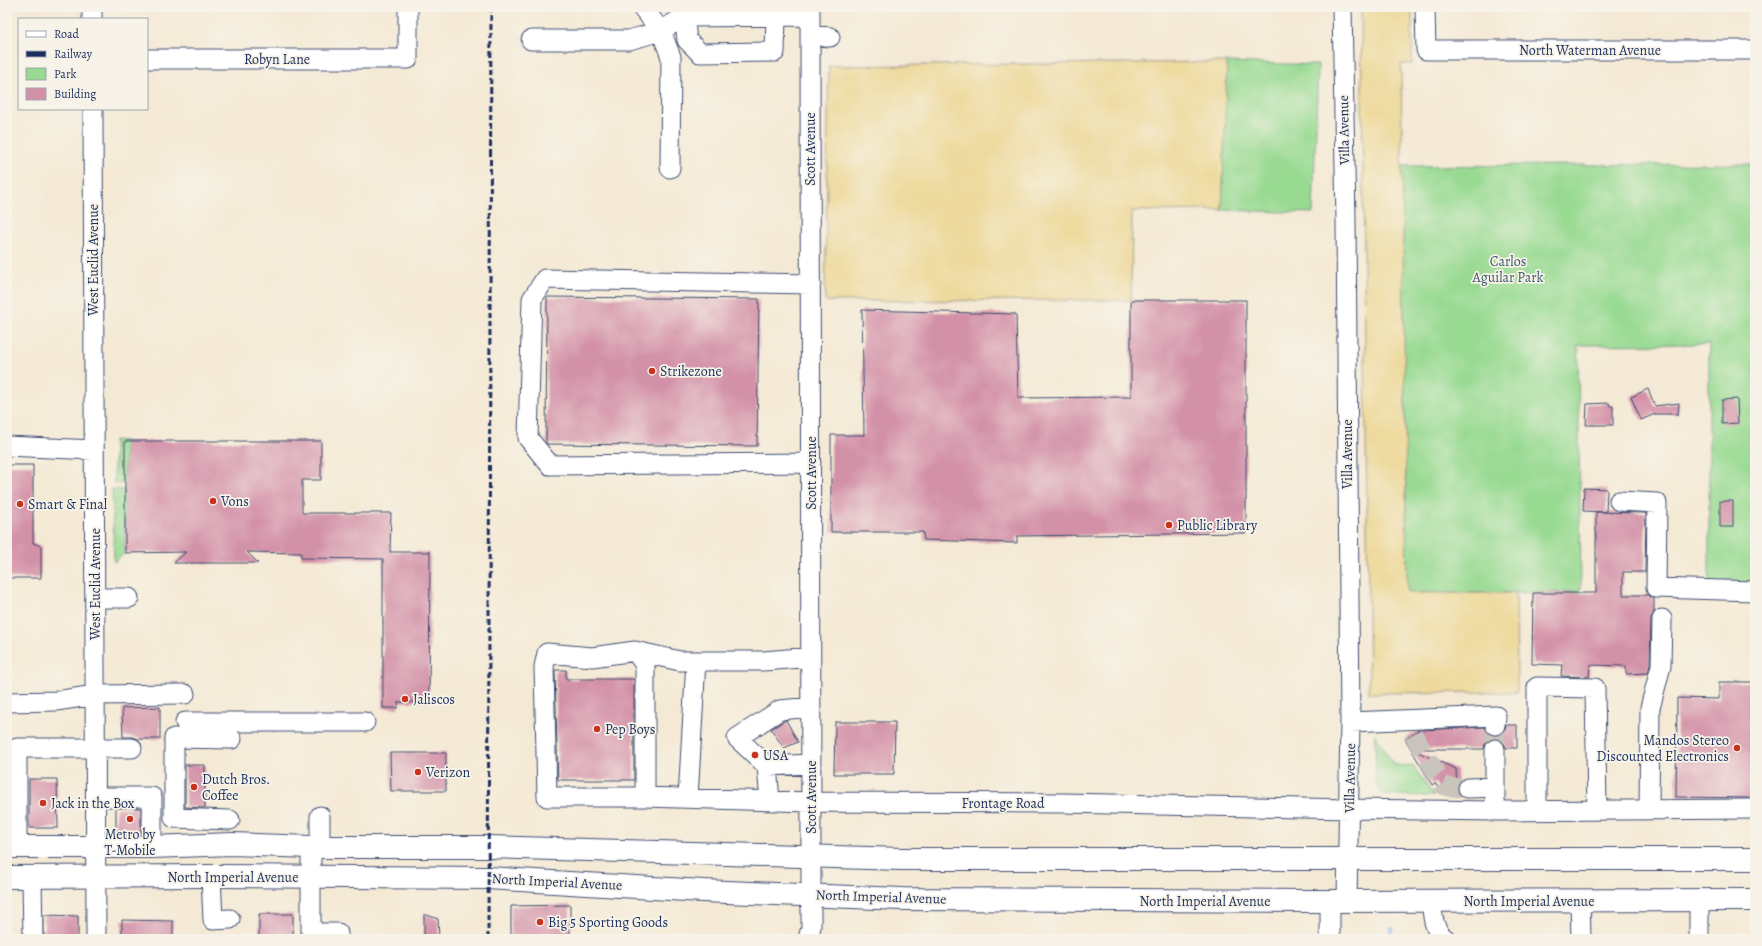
<svg xmlns="http://www.w3.org/2000/svg" width="1762" height="946" font-family="Alegreya,serif">
<rect width="100%" height="100%" fill="#f7f3e8"/>
<filter id="ink" filterUnits="userSpaceOnUse"><feTurbulence type="fractalNoise" baseFrequency=".025" numOctaves="2"/><feDisplacementMap in="SourceGraphic" scale="8" xChannelSelector="R" yChannelSelector="G"/><feConvolveMatrix kernelMatrix="1 2 1 2 8 2 1 2 1" color-interpolation-filters="sRGB"/></filter>
<filter id="wash" filterUnits="userSpaceOnUse"><feTurbulence type="fractalNoise" baseFrequency=".012" numOctaves="4" result="noise"/><feDisplacementMap in="SourceGraphic" scale="16" xChannelSelector="R" yChannelSelector="G"/><feGaussianBlur stdDeviation="0.9" result="paint"/><feColorMatrix in="noise" values="0 0 0 0 0 0 0 0 0 0 0 0 0 0 0 0 0 1.4 0 .05"/><feComposite in="paint" operator="in"/></filter>
<g filter="url(#wash)">
<rect width="100%" height="100%" fill="#f4e9d4"/>
<path fill="#98da92" stroke="#5a8478" d="M1227 62 1318 65 1313 213 1222 210Z
M1755 164V593H1709V344L1578 345 1581 592 1407 593 1402 166Z
M114 440 125 441 124 484 114 483Z
M112 489 124 490 125 553 114 562Z
M1375 734 1394 765 1413 766 1434 796 1386 795 1382 793 1376 783Z"/>
<path fill="#eeda9e" stroke="#84847e" d="M1361 7H1412V64H1401L1407 593H1516L1517 692 1369 693Z
M1227 62 1222 210 1132 211 1131 300 825 301 829 66Z"/>
<g fill="none" stroke-linecap="round" stroke-linejoin="round">
<path stroke="#87b6f2" stroke-width="4.5" d="M1392 939V929"/>
</g>
<g id="blocks">
<path fill="#d391a8" d="M547 297 759 299 757 446 547 444 546 442Z
M1131 300H1246V533L1017 536V543L924 540 923 532H831V435H864L862 310 1016 314 1018 398 1131 397Z
M1648 389 1655 406 1679 403 1678 414H1655L1641 420 1631 397Z
M1737 399 1738 423 1722 424V400Z
M1609 403 1610 406H1613V425H1586L1587 404Z
M125 441H321V480H302V513H391L390 552H430L429 702H398V708H383V559L301 558V553L247 552 258 563H174L186 552 125 553Z
M7 465H33V543L41 546V578H7Z
M1584 488 1607 489 1606 512 1583 511Z
M1720 501H1733V527H1720Z
M1596 512 1646 513 1645 572H1623V595H1648L1654 598V612L1651 619 1650 664 1648 673 1626 674V666L1590 665 1589 677 1561 676 1562 665 1532 664 1533 593H1596Z
M555 670H566V679H634V780H558Z
M1719 682H1755V798L1676 797 1677 698 1719 699Z
M160 707V739H138L132 737H123L122 708Z
M786 720 798 742 784 748 771 729Z
M835 722H895L894 774H834Z
M1506 725H1517V748H1506L1504 743 1501 740 1495 738 1489 740 1485 744 1484 749H1411L1405 739 1419 730 1485 727 1488 734 1494 736 1500 735 1504 732Z
M1411 749 1456 769 1457 794H1442L1435 783 1432 785Z
M390 753H446V791H391Z
M185 765H205V808L185 807Z
M29 779H57L58 828H29Z
M116 808H141V834H116Z
M570 905V939H511V906Z
M259 914H293V939H259Z
M424 914 438 919 439 939H424Z
M44 915 78 916V939H44Z
M122 920 173 921V939H122Z"/>
</g>
</g>
<g filter="url(#ink)">
<use href="#blocks" fill-opacity="0" stroke="#3c4b70" stroke-width="1"/>
<g fill="none" stroke-linecap="round" stroke-linejoin="round">
<path stroke="#c9c4bc" stroke-width="19" stroke-dasharray="19 10" stroke-linecap="butt" d="M1495 725V749
M1413 734 1443 785 1448 787 1468 788"/>
<defs>
<path id="minor" d="M92 7V19
M642 7 661 31 671 57 670 168
M683 7 687 40 700 53 775 52 776 16
M1342 7 1346 222 1350 722 1347 901
M1425 7 1426 50H1755
M810 35 830 37
M531 40H629L661 31 683 17 810 16
M147 59H408V7
M93 109 96 939
M811 284 545 279 532 299 528 438 550 465 811 463
M7 446 94 450
M1619 501 1657 503 1656 588 1755 591
M95 598H129
M635 651 645 665V797H547L544 667 547 653 592 657 635 651 680 661H764L811 657
M7 702 56 701 95 695 185 694
M811 707 780 710 737 738 767 766 811 764
M185 722H365
M1350 722 1496 716 1495 725
M767 766 770 801
M1468 788 1495 787
M96 797H152V847
M645 797 811 802 1062 803 1350 809 1495 811 1755 809
M688 798 696 661
M1537 810V687L1595 688 1597 810
M1649 810 1650 708 1661 666 1662 619
M1495 811V749
M230 820 174 818V738L232 739
M17 847V748H132
M320 847V816
M211 876 213 920 230 919
M32 878 33 939
M1580 900 1581 939
M1432 901C1432 914 1433 932 1446 939
M311 933H338V939
M311 939V847
M808 939 811 927V895L810 7
M1330 939V901
M1699 939V900"/>
<path id="highway" d="M7 847H152L232 844 311 847H489L902 859H1755
M7 877 211 876 488 878 703 891 902 899 1313 901 1755 900"/>
</defs>
<use href="#minor" stroke="#3c4b70" stroke-width="21"/>
<use href="#highway" stroke="#3c4b70" stroke-width="24"/>
<use href="#minor" stroke="#fff" stroke-width="19"/>
<use href="#highway" stroke="#fff" stroke-width="22"/>
<path stroke="#1b2f5e" stroke-width="3" stroke-dasharray="6 3" stroke-linecap="butt" d="M488 939 491 7"/>
</g>
</g>
<g fill="#c8321e" stroke="#f7f3e8" stroke-width="1.5">
<circle cx="652" cy="371" r="4"/>
<circle cx="213" cy="501" r="4"/>
<circle cx="20" cy="504" r="4"/>
<circle cx="1169" cy="525" r="4"/>
<circle cx="405" cy="699" r="4"/>
<circle cx="597" cy="729" r="4"/>
<circle cx="1737" cy="748" r="4"/>
<circle cx="755" cy="755" r="4"/>
<circle cx="418" cy="772" r="4"/>
<circle cx="194" cy="787" r="4"/>
<circle cx="43" cy="803" r="4"/>
<circle cx="130" cy="819" r="4"/>
<circle cx="540" cy="922" r="4"/>
</g>
<g text-anchor="middle" dominant-baseline="central" stroke-width="3.5" stroke-linejoin="round" paint-order="stroke">
<g font-size="14" fill="#1b2f5e" stroke="#f7f3e8">
<text x="1590" y="50">North Waterman Avenue</text>
<text x="277" y="59">Robyn Lane</text>
<text transform="translate(1344 130) rotate(-91)">Villa Avenue</text>
<text transform="translate(810 149) rotate(-90)">Scott Avenue</text>
<text transform="translate(93 260) rotate(-90)">West Euclid Avenue</text>
<text transform="translate(1347 454) rotate(-90)">Villa Avenue</text>
<text transform="translate(811 473) rotate(-90)">Scott Avenue</text>
<text transform="translate(95 584) rotate(-90)">West Euclid Avenue</text>
<text transform="translate(1350 778) rotate(-89)">Villa Avenue</text>
<text transform="translate(811 797) rotate(-90)">Scott Avenue</text>
<text x="1003" y="803">Frontage Road</text>
<text x="233" y="877">North Imperial Avenue</text>
<text transform="translate(557 882) rotate(3)">North Imperial Avenue</text>
<text transform="translate(881 897) rotate(2)">North Imperial Avenue</text>
<text x="1205" y="901">North Imperial Avenue</text>
<text x="1529" y="901">North Imperial Avenue</text>
</g>
<g font-size="14" fill="#3a5a6b" stroke="#f7f3e8">
<text x="1508" y="261">Carlos<tspan x="1508" dy="16">Aguilar Park</tspan></text>
</g>
<g font-size="14" fill="#1b2f5e" stroke="#f7f3e8" text-anchor="start">
<text x="660" y="371">Strikezone</text>
<text x="221" y="501">Vons</text>
<text x="28" y="504">Smart &amp; Final</text>
<text x="1177" y="525">Public Library</text>
<text x="413" y="699">Jaliscos</text>
<text x="605" y="729">Pep Boys</text>
<text x="1729" y="740" text-anchor="end">Mandos Stereo<tspan x="1729" dy="16">Discounted Electronics</tspan></text>
<text x="763" y="755">USA</text>
<text x="426" y="772">Verizon</text>
<text x="202" y="779">Dutch Bros.<tspan x="202" dy="16">Coffee</tspan></text>
<text x="51" y="803">Jack in the Box</text>
<text x="130" y="834" text-anchor="middle">Metro by<tspan x="130" dy="16">T-Mobile</tspan></text>
<text x="548" y="922">Big 5 Sporting Goods</text>
</g>
</g>
<rect width="1762" height="946" fill="none" stroke="#f7f3e8" stroke-width="24"/>
<rect x="18" y="18" width="130" height="92" fill="#f7f3e8" stroke="#9fa5b1"/>
<rect x="26" y="31" width="20" height="6" fill="#ffffff" stroke="#9fa5b1"/>
<text x="54" y="38" font-size="12" fill="#1b2f5e">Road</text>
<rect x="26" y="51" width="20" height="6" fill="#1b2f5e" stroke="#9fa5b1"/>
<text x="54" y="58" font-size="12" fill="#1b2f5e">Railway</text>
<rect x="26" y="68" width="20" height="12" fill="#98da92" stroke="#9fa5b1"/>
<text x="54" y="78" font-size="12" fill="#1b2f5e">Park</text>
<rect x="26" y="88" width="20" height="12" fill="#d391a8" stroke="#9fa5b1"/>
<text x="54" y="98" font-size="12" fill="#1b2f5e">Building</text>
</svg>
